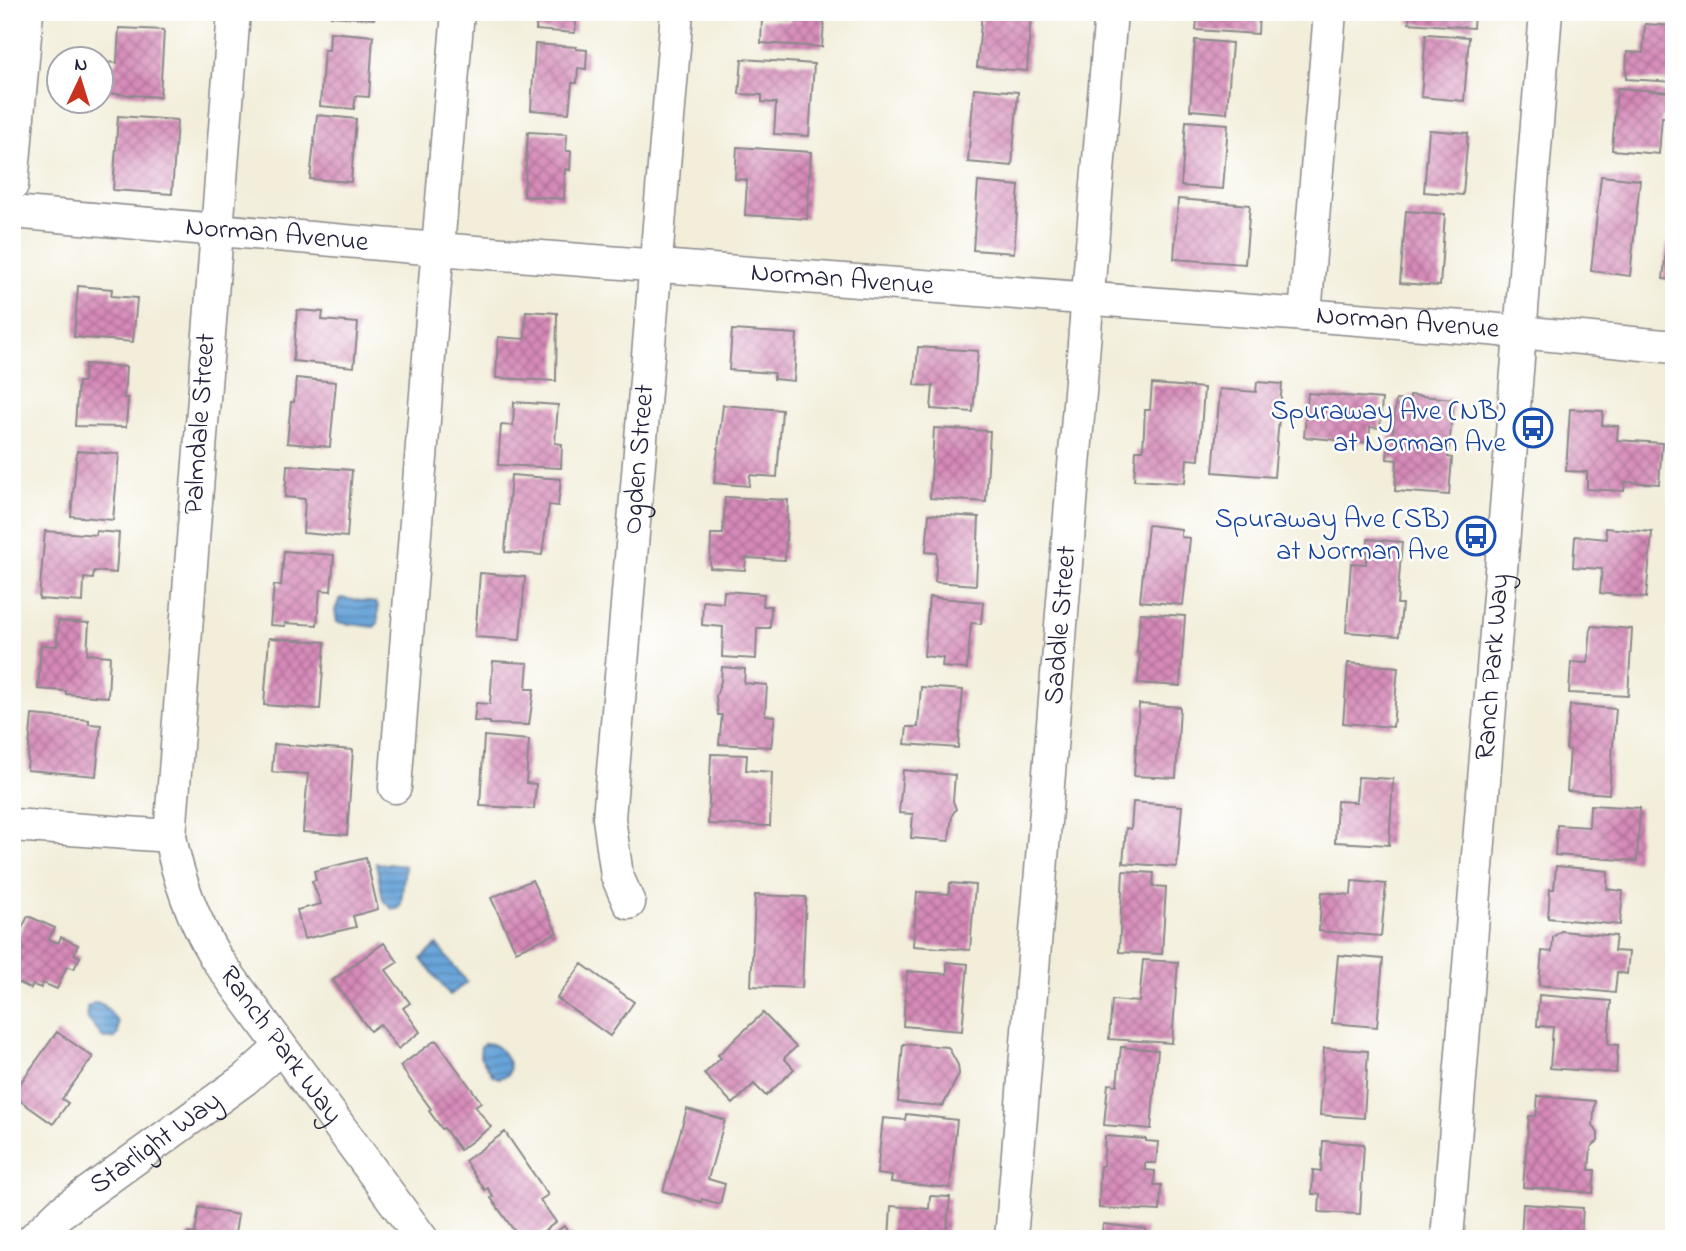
<svg xmlns="http://www.w3.org/2000/svg" width="1686" height="1251" font-family="'Indie Flower',sans-serif">
<defs>
<pattern id="water-rules" width="6" height="5" patternUnits="userSpaceOnUse" patternTransform="scale(1.75)"><rect width="6" height="5" fill="#68a4d9"/><path d="M0 2.5h6" fill="none" stroke="#5585b1"/></pattern>
<pattern id="building-cross-hatch" width="8" height="8" patternUnits="userSpaceOnUse" patternTransform="scale(1.75)"><rect width="8" height="8" fill="#d68ab8"/><path d="M0 0l8 8M0 8l8-8" fill="none" stroke="#ad7097"/></pattern>
</defs>
<rect width="100%" height="100%" fill="#fff"/>
<filter id="ink" filterUnits="userSpaceOnUse"><feTurbulence type="fractalNoise" baseFrequency=".0143" numOctaves="2"/><feDisplacementMap in="SourceGraphic" scale="14" xChannelSelector="R" yChannelSelector="G"/><feConvolveMatrix kernelMatrix="1 2 1 2 8 2 1 2 1" color-interpolation-filters="sRGB"/></filter>
<filter id="wash" filterUnits="userSpaceOnUse"><feTurbulence type="fractalNoise" baseFrequency=".00686" numOctaves="4" result="noise"/><feDisplacementMap in="SourceGraphic" scale="28" xChannelSelector="R" yChannelSelector="G"/><feGaussianBlur stdDeviation="1.57" result="paint"/><feColorMatrix in="noise" values="0 0 0 0 0 0 0 0 0 0 0 0 0 0 0 0 0 1.4 0 .05"/><feComposite in="paint" operator="in"/></filter>
<g filter="url(#wash)">
<rect width="100%" height="100%" fill="#f2eeda"/>
<path fill="url(#water-rules)" stroke="#45638a" stroke-width="2" d="M340 598 376 603 378 607V623L374 627 337 622 335 610Z
M376 863 405 866 401 904 398 909H392L383 900Z
M437 945 467 982 450 995 421 959Z
M96 1002 104 1005 118 1022V1034L115 1038 104 1039 87 1018V1007Z
M485 1043C499 1043 514 1062 508 1075L499 1078 493 1076 480 1056 481 1046Z"/>
<g id="blocks">
<path fill="url(#building-cross-hatch)" d="M332 12H375L374 19 331 16Z
M537 12H577L575 33 536 30Z
M791 12H825L822 47 761 43 762 19 790 21Z
M982 12H1031L1027 71 977 67Z
M1198 12H1259L1258 34 1196 30Z
M1410 12H1474L1473 28 1409 23Z
M1645 24 1674 26V82L1626 79 1627 52 1643 53Z
M119 28 164 30 160 97 102 93 103 62 117 63Z
M330 32 373 36 369 97 356 96 354 109 320 106 324 50H329Z
M1426 34 1469 37 1464 101 1421 97Z
M1195 40 1232 43 1227 113 1190 110Z
M535 44 576 47V49L587 50 586 69 578 68 577 83H572L569 113 531 110Z
M742 59 814 64 809 136 774 134 776 103 762 102V95L739 94Z
M974 88 1018 92 1012 166 968 162Z
M1617 88 1670 92 1668 117H1662L1659 154 1612 150Z
M317 115 356 119 351 182 310 179Z
M118 116 177 120 172 194 113 190Z
M1186 121 1228 124 1223 189 1181 186Z
M1429 130 1468 133 1463 195 1424 192Z
M528 132 567 134 566 151H571L570 170 565 169 564 199 524 196Z
M737 147 811 152 807 219 745 215 747 180 735 179Z
M1601 176 1640 180 1630 276 1591 271Z
M978 182 1019 186 1014 253 973 250Z
M1178 199 1250 205 1245 264 1174 259Z
M1406 211 1445 214 1440 286 1400 283Z
M1667 242H1674V280L1663 279Z
M78 286 112 289 111 296 137 298 133 342 74 337Z
M297 310 323 312 322 320 358 323 354 367 293 361Z
M526 311 557 313 556 381 496 378 498 337 525 339Z
M732 330 797 334 794 381 774 379V373L729 370Z
M918 347 978 351 973 412 931 409 933 386 915 385Z
M85 364 126 367 124 398H128L126 427 75 426 78 382H84Z
M296 378 336 382 330 447 287 443 291 402H294Z
M1257 382 1282 384 1274 477 1213 472 1220 389 1256 392Z
M1152 384 1204 388 1199 460 1187 459 1185 483 1134 480 1136 450H1143L1145 410H1150Z
M1308 393 1382 399 1380 428 1370 427 1369 443 1304 437Z
M1410 395 1454 399 1448 457 1452 458 1449 495 1395 491 1397 460 1387 459 1389 436H1392L1396 400 1410 401Z
M514 402 558 405 555 443 562 444 561 468 498 465 501 425 513 426Z
M723 405 782 410 777 477 750 475 749 486 714 483Z
M1570 409 1603 411 1602 425 1618 426 1617 440 1662 443 1659 484 1625 482 1624 491 1587 489V472L1566 471Z
M934 428 990 431 986 502 930 498Z
M77 451 119 454 113 520 71 516Z
M287 465 352 470 347 537 303 533 305 499 285 497Z
M511 475 561 479 558 506 549 505 542 555 505 552Z
M725 497 788 500 785 560 746 558 745 570 710 568 711 534H723Z
M929 514 979 517 976 585 935 582 937 553 926 552Z
M1148 525 1181 529V537L1190 538 1183 605 1140 601Z
M1605 528 1652 532 1646 598 1600 593 1602 569 1573 567 1575 536 1607 539Z
M45 531 96 535V531L119 533 116 573 94 571 93 579 84 578 83 602 39 599Z
M1368 539 1402 542 1397 604H1402L1399 636 1346 632 1351 563 1366 564Z
M284 551 334 555 331 591 320 590 317 625 285 623V626L270 625 274 585 281 586Z
M480 573 525 577 520 640 475 637Z
M724 591 764 594 763 606H771L770 628H757L756 659 722 657 723 627 702 625 703 601 723 603Z
M929 597 983 602 981 624 971 623 967 669 942 667 943 658 924 656Z
M1140 613 1185 616 1180 686 1138 683 1140 653 1137 652Z
M58 621 89 623 87 654 110 656 108 697 66 694V691L38 689 41 645 57 646Z
M1591 626 1632 629 1628 696 1569 693 1571 662 1588 663Z
M269 638 325 642 320 709 264 705Z
M493 661 528 663 526 689H534L529 725 490 724V722L474 721 476 703 490 704Z
M1348 663 1398 667 1393 727 1343 723Z
M722 667 745 669 744 683 767 685 765 715 775 716 771 747 719 744 722 715H718L716 696 721 681Z
M921 687 963 690 958 748 905 744 907 727H918Z
M1139 704 1180 707 1176 778 1134 776Z
M1570 705 1616 709 1609 794 1567 791 1570 750 1566 749Z
M32 715 89 720V724L101 725 96 776 27 770Z
M484 736 529 740 526 783 536 784 534 809 480 806Z
M274 744 353 750 347 835 303 832 308 774 272 772Z
M711 754 747 755 746 770 772 772 770 826 708 824Z
M903 770 955 775 953 801 956 809 952 815 949 841 911 838 913 814 899 813Z
M1358 777 1393 779 1389 845 1335 842 1337 801 1356 802Z
M1133 802 1182 806 1177 867 1123 863 1126 828 1131 829Z
M1590 805 1640 808 1637 861 1555 855 1557 825 1589 827Z
M366 858 378 909 353 916 356 927 304 939 297 910 321 904 312 881 316 880 314 871Z
M1556 866 1608 871 1607 889 1623 891 1620 925 1548 918 1550 889H1554Z
M1123 871 1154 873 1153 886 1166 887 1162 954 1119 952Z
M532 880 557 933 516 951 491 898Z
M1352 881 1386 884 1381 936 1319 931 1322 892 1351 895Z
M950 883 975 885 970 950 913 946 917 892 949 894Z
M755 895 806 897 802 988 751 986Z
M28 916 55 928 49 939 58 943 61 937 78 945 74 954 80 957 74 969 67 966 57 989 43 983 41 988 33 985 31 989 12 980V948Z
M1561 931 1616 936 1614 951 1629 952 1627 974 1617 972 1615 993 1539 985 1542 951 1552 952 1553 937Z
M384 943 398 962 386 970 410 1003 403 1008 420 1032 398 1049 380 1024 370 1031 333 980Z
M1338 955 1383 959 1377 1027 1332 1023Z
M1143 960 1178 962 1172 1043 1109 1039 1112 1000 1139 1002Z
M947 962 968 964 962 1031 903 1026 907 971 947 974Z
M582 964 634 1002 610 1036 557 998Z
M1539 995 1611 1001 1608 1044 1618 1045 1616 1073 1550 1068 1553 1027 1537 1026Z
M763 1013 796 1047 784 1058 794 1069 766 1096 754 1084 733 1104 704 1074 721 1058 718 1055Z
M57 1032 93 1057 62 1099 68 1103 53 1124 12 1095Z
M436 1040 481 1102 475 1106 491 1127 460 1150 444 1128 442 1129 429 1111 431 1109 400 1066Z
M903 1044 948 1047 958 1065 959 1074 943 1106 898 1102Z
M1121 1047 1158 1050 1151 1129 1104 1125 1108 1084 1117 1085Z
M1324 1048 1368 1051 1364 1118 1320 1115Z
M1538 1096 1595 1101 1593 1125 1598 1133V1141L1591 1147 1589 1170H1595L1593 1193 1523 1187 1529 1116H1536Z
M687 1109 725 1120 708 1179 725 1184 720 1204 702 1199 701 1202 663 1191Z
M906 1114 957 1120 950 1188 891 1182 892 1176 877 1174 883 1118 905 1120Z
M505 1132 548 1195 540 1200 556 1222 534 1239H520L491 1198 493 1197 488 1188 485 1190 465 1161Z
M1105 1136 1146 1139V1141L1158 1142 1156 1163H1145V1170L1155 1171 1154 1185H1161L1160 1211 1099 1208 1100 1166H1103Z
M1323 1141 1364 1144 1360 1214 1319 1212 1320 1194H1312L1313 1170 1321 1171Z
M930 1196 950 1197 946 1239H889L891 1206 929 1209Z
M1523 1204 1583 1208 1581 1239H1521Z
M199 1207 238 1215 234 1239H187L188 1233 195 1234Z
M1103 1224 1146 1229 1145 1239H1101Z
M564 1226 574 1239H547Z"/>
</g>
</g>
<g filter="url(#ink)">
<use href="#blocks" fill-opacity="0" stroke="#8a888a" stroke-width="2"/>
<g fill="none" stroke-linecap="round" stroke-linejoin="round">
<defs>
<g id="minor">
<path id="s1" d="M234 12 170 836C178 880 193 919 216 958L422 1239"/>
<path d="M12 185 27 12"/>
<path id="s2" d="M12 212 437 249 1489 329 1674 347"/>
<path d="M1305 315 1330 12"/>
<path d="M395 787 433 306 458 12"/>
<path d="M12 825 170 836"/>
<path id="s3" d="M629 903 617 876 609 818 677 12"/>
<path id="s4" d="M33 1239 60 1213 245 1079 280 1048"/>
<path id="s5" d="M1011 1239 1111 12"/>
<path id="s6" d="M1447 1239 1546 12"/>
</g>
</defs>
<use href="#minor" stroke="#8a888a" stroke-width="35"/>
<use href="#minor" stroke="#fff" stroke-width="32"/>
</g>
</g>
<defs>
<symbol id="bus-ring" viewBox="-11 -11 22 22"><circle r="9.5" fill="#fff" stroke="#1a4fb4" stroke-width="1.5"/><path d="M-5-6H5V4H4V6H2V4H-2V6H-4V4H-5ZM-3.5-4V0h7V-4ZM-3.5 1.2v1.5H-2V1.2ZM2 1.2v1.5H3.5V1.2Z" fill="#1a4fb4"/></symbol>
</defs>
<g fill-rule="evenodd">
<use href="#bus-ring" x="1511" y="406" width="44" height="44"/>
<use href="#bus-ring" x="1454" y="514" width="44" height="44"/>
</g>
<g text-anchor="middle" dominant-baseline="central" stroke-width="5" stroke-linejoin="round" paint-order="stroke">
<g font-size="28" fill="#22223b" stroke="#fff">
<text stroke="none"><textPath href="#s2" startOffset="266">Norman Avenue</textPath></text>
<text stroke="none"><textPath href="#s2" startOffset="833">Norman Avenue</textPath></text>
<text stroke="none"><textPath href="#s2" startOffset="1400">Norman Avenue</textPath></text>
<text transform="translate(201 424) rotate(-86)">Palmdale Street</text>
<text stroke="none"><textPath href="#s3" startOffset="448">Ogden Street</textPath></text>
<text stroke="none"><textPath href="#s5" startOffset="616">Saddle Street</textPath></text>
<text stroke="none"><textPath href="#s6" startOffset="574">Ranch Park Way</textPath></text>
<text stroke="none"><textPath href="#s1" startOffset="1066">Ranch Park Way</textPath></text>
<text stroke="none"><textPath href="#s4" startOffset="156">Starlight Way</textPath></text>
</g>
<g font-size="28" fill="#164399" stroke="#fff" text-anchor="end">
<text x="1506" y="412">Spuraway Ave (NB)<tspan x="1506" dy="32">at Norman Ave</tspan></text>
<text x="1449" y="520">Spuraway Ave (SB)<tspan x="1449" dy="32">at Norman Ave</tspan></text>
</g>
</g>
<rect width="1686" height="1251" fill="none" stroke="#fff" stroke-width="42"/>
<g transform="translate(80 80) rotate(4)"><circle r="33" fill="#ffffff" stroke="#a7a7b1" stroke-width="2"/>
<path d="M0-5L12 26L0 18L-12 26Z" fill="#c8321e"/>
<text y="-10" font-size="19" font-weight="bold" text-anchor="middle" fill="#22223b">N</text>
</g>
</svg>
